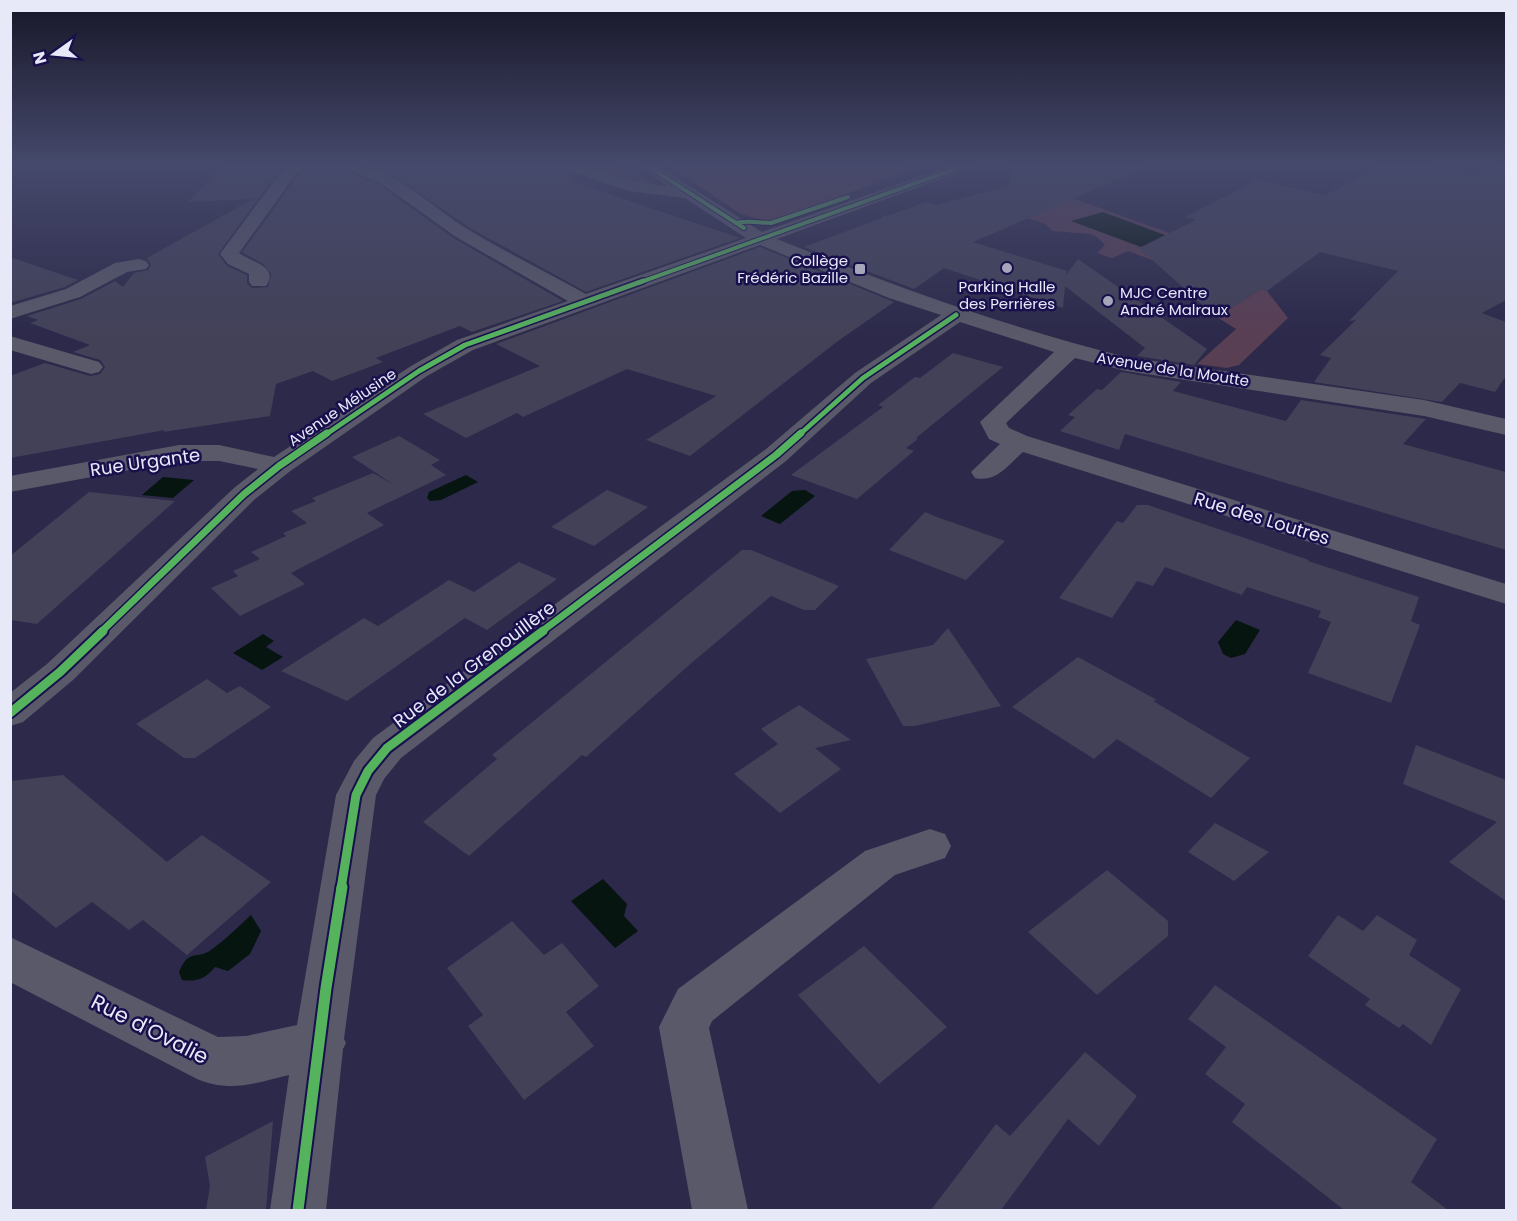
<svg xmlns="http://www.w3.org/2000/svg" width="1517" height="1221" font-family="Poppins,sans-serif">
<rect width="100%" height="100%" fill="#2c294a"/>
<path fill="#593f54" d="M586 165H610L623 173H639L651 183 635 184Z
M667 165H898L915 169 769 222 741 214Z
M1012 185 1055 192 1220 251 1168 266 1128 251 1112 258 1097 253 1105 245 1097 237 1090 234 1053 231 1045 224 1002 209 975 195 992 193Z
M1261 289 1267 291 1288 318 1239 365 1227 368 1197 364 1236 329 1217 317Z"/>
<path fill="#061510" d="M1103 212 1173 238 1141 247 1071 221Z
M466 475 478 482 441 500 430 501 427 498 429 492Z
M163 477 194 480 173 498 142 495Z
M805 490 815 496 780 524 761 516 792 491Z
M1236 620 1260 630 1245 654 1231 658 1223 654 1218 642Z
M263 634 274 641 266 647 283 657 262 670 233 653Z
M603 879 627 904 624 916 638 931 615 948 571 901Z
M251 915 261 931 250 954 228 971 215 967C205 979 197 982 182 980L179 972C189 948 197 960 211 950 225 940 238 927 251 915Z"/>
<path fill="#424158" d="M223 165H283L218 254 227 266 247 275V283L252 288 268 287 271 274 263 264 242 252 300 173 309 165H338L342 170 378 184 455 239 563 301 472 332 460 326 376 358 383 362 332 381 313 371 276 384 270 416 163 432 165 430 10 458V376L45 363 90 376 100 374 105 367 100 360 73 352 90 345 30 323 38 320 27 316 81 299 115 281 123 287 134 273 148 270 151 265 147 258 253 199 188 202Z
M362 165H556L560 170 572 174 573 182 740 238 586 292 470 228 394 176Z
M1012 165H1152L973 242 1067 271 1066 275 1078 259 1207 349 1194 365 1137 356 1145 348 1065 286 1063 308 944 268 914 289 804 247 882 218 883 215 887 216 926 202 936 205 1010 186Z
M1382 165H1421L1480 176 1497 165H1506V300L1482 313 1506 322V376L1495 392 1460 383 1442 402 1314 382 1331 358 1320 355 1356 320 1349 321 1398 271 1320 252 1267 291 1261 289 1233 307 1208 310 1139 248 1196 220 1185 217 1257 180 1326 195Z
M760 247 894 302 838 341 690 456 646 440 716 396 627 369 523 417 517 413 466 438 423 414 540 366 496 344Z
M10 257 78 280 65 287 10 303Z
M953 353 1003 367 916 438 918 439 906 448 914 451 857 499 791 475 883 407 878 405 915 377 920 378Z
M1121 372 1181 382 1173 391 1286 421 1301 400 1426 419 1403 444 1506 472V550L1125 434 1119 450 1060 431 1075 417 1068 415 1097 389 1102 390Z
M399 436 440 460 431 465 446 475 367 513 384 525 291 573 305 584 240 616 211 588 238 576 233 571 260 559 251 552 286 536 283 533 307 523 291 511 316 501 312 498 373 473 394 485 352 457Z
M607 490 648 507 594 546 551 527Z
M89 492 175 501 37 624 10 620V556Z
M1137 505H1148L1309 560 1308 561 1419 597 1411 621 1420 625 1391 703 1308 673 1331 622 1318 617 1321 611 1247 587 1242 595 1165 567 1153 586 1137 581 1112 618 1059 598 1117 521 1123 523Z
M925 512 937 517 1005 541 966 580 889 550Z
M742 550H751L839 586 815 610H804L771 596 688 666 586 757 582 755 469 856 423 822 497 759 492 755Z
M519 562 557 579 487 630 465 618 347 701 281 671 364 618 378 626 449 580 474 592Z
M948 628 1001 706 915 726H903L866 659 933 645Z
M1078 657 1157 700 1153 701 1250 758 1211 798 1117 739 1094 759 1012 707Z
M207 679 227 693 240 686 271 707 195 758H184L136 724Z
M799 705 851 740 815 748 841 769 780 813 734 774 778 744 761 729Z
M1416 745 1506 780V901L1449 862 1497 822 1403 784Z
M63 775 167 862 202 835 271 882 187 955 143 920 129 930 92 902 56 928 10 890V781Z
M1215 823 1269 852 1234 881 1188 852Z
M1107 870 1168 921V936L1097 995 1028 932Z
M1338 915 1363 931 1377 915 1417 940 1409 955 1461 989 1431 1045 1403 1024 1399 1028 1365 1005 1370 999 1308 956Z
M512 921 544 955 562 943 599 986 566 1012 594 1046 524 1100 468 1026 483 1015 447 968Z
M864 946 947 1027 879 1084 798 995Z
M1215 985 1437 1139 1411 1182 1448 1210H1344L1232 1122 1245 1104 1205 1074 1226 1047 1188 1019Z
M1085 1052 1137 1096 1099 1146 1068 1119 1001 1210H931L996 1124 1010 1136Z
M273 1121 266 1210H206L210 1186 205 1157Z"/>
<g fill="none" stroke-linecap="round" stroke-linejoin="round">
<path fill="#595969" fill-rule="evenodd" d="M286 165H307L298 171 239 253C250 262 280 266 266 286H252L249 282V274L228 264 220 254Z
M340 165C392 163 428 205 469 230 507 253 548 273 586 294L746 238 685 198 628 191 561 168 558 165H581L630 181 667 186 638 165H656L762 232 952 165H974L971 168 777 239C891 285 1006 327 1126 357L1424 400 1506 419V435L1424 416 1126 371 1075 358 1006 423 1009 428 1027 436 1506 584V604L1023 452C1008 465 997 483 975 478L971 472 1000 444 989 439 980 422 1054 352 960 322 871 383 786 461 401 758 384 779 376 795 344 1039 346 1043 343 1049 326 1210H270L289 1075C255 1083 231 1093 197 1079L10 982V937L218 1037 246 1036 297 1025 336 795 354 761 373 738 766 449 855 373 941 315 889 298 760 245 473 350 427 376 289 472 254 500 73 680 23 722 10 726V693L47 664 234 488 258 469 219 461H179L10 492V476L179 445H219L274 457 411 366 457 340 568 301 456 237 379 182 343 168Z
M139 259 146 261 149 265 146 269 127 272 80 297 10 319V306L66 289 115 263Z
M10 336 99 362 103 367 99 372 91 374 10 350Z
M930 829 945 834 951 846 945 858 895 875 712 1021 709 1028 748 1210H692L659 1027 678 989 865 851Z"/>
<defs>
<path id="cycleway-far4" d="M646 165 744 228
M736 223C750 220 757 223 771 223L848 197
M638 283 966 165"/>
<path id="cycleway-far3" d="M325 435 419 371 465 345 643 281
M799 435 863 378 956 315"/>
<path id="cycleway-far2" d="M101 632 244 494 279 466 327 433
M541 632 776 455 801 433"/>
<path id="cycleway-far1" d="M10 713 60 672 103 631
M341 889 356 795 368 771 387 748 543 631"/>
<path id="cycleway" d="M298 1210 326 988 342 887"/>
</defs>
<use href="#cycleway-far4" stroke="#18104c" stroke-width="6"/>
<use href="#cycleway-far3" stroke="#18104c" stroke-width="8"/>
<use href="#cycleway-far2" stroke="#18104c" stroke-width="10"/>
<use href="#cycleway-far1" stroke="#18104c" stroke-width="13"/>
<use href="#cycleway" stroke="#18104c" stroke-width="15"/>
<use href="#cycleway-far4" stroke="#56b35d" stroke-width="4"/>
<use href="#cycleway-far3" stroke="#56b35d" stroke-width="5"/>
<use href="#cycleway-far2" stroke="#56b35d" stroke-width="7"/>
<use href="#cycleway-far1" stroke="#56b35d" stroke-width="9"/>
<use href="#cycleway" stroke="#56b35d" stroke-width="11"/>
</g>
<linearGradient id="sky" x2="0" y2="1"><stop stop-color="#181729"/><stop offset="0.49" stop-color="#45496b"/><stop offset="1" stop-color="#45496b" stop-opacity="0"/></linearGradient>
<rect width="1517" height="336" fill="url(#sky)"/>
<g fill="#a6a6bb" stroke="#18104c" stroke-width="2">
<circle cx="1007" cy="268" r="6"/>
<rect x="854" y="263" width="12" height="12" rx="3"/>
<circle cx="1108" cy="301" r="6"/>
</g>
<g text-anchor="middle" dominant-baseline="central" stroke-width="5" stroke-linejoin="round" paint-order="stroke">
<g font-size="15" fill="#e7e9f8" stroke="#18104c" text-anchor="end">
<text x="848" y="260">Collège<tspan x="848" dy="17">Frédéric Bazille</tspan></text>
<text x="1007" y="286" text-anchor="middle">Parking Halle<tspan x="1007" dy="17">des Perrières</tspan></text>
<text x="1120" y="292" text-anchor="start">MJC Centre<tspan x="1120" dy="17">André Malraux</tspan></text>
</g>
<g font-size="15" fill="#e7e9f8" stroke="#18104c">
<text transform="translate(1173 369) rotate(9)">Avenue de la Moutte</text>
<text transform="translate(342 407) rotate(-34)">Avenue Mélusine</text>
</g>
<g font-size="18" fill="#e7e9f8" stroke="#18104c">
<text transform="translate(145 462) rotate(-8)">Rue Urgante</text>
<text transform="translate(1262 518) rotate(17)">Rue des Loutres</text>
<text transform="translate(474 664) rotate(-37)">Rue de la Grenouillère</text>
</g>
<g font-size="21" fill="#e7e9f8" stroke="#18104c">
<text transform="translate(150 1029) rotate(27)">Rue d'Ovalie</text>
</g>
</g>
<rect width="1517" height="1221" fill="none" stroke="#e7e9f8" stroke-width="24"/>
<g transform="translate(54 54) rotate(255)" stroke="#18104c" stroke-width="4.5" paint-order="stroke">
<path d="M0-4.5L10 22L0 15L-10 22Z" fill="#e7e9f8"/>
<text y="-9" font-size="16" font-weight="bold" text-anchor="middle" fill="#e7e9f8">N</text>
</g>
</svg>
